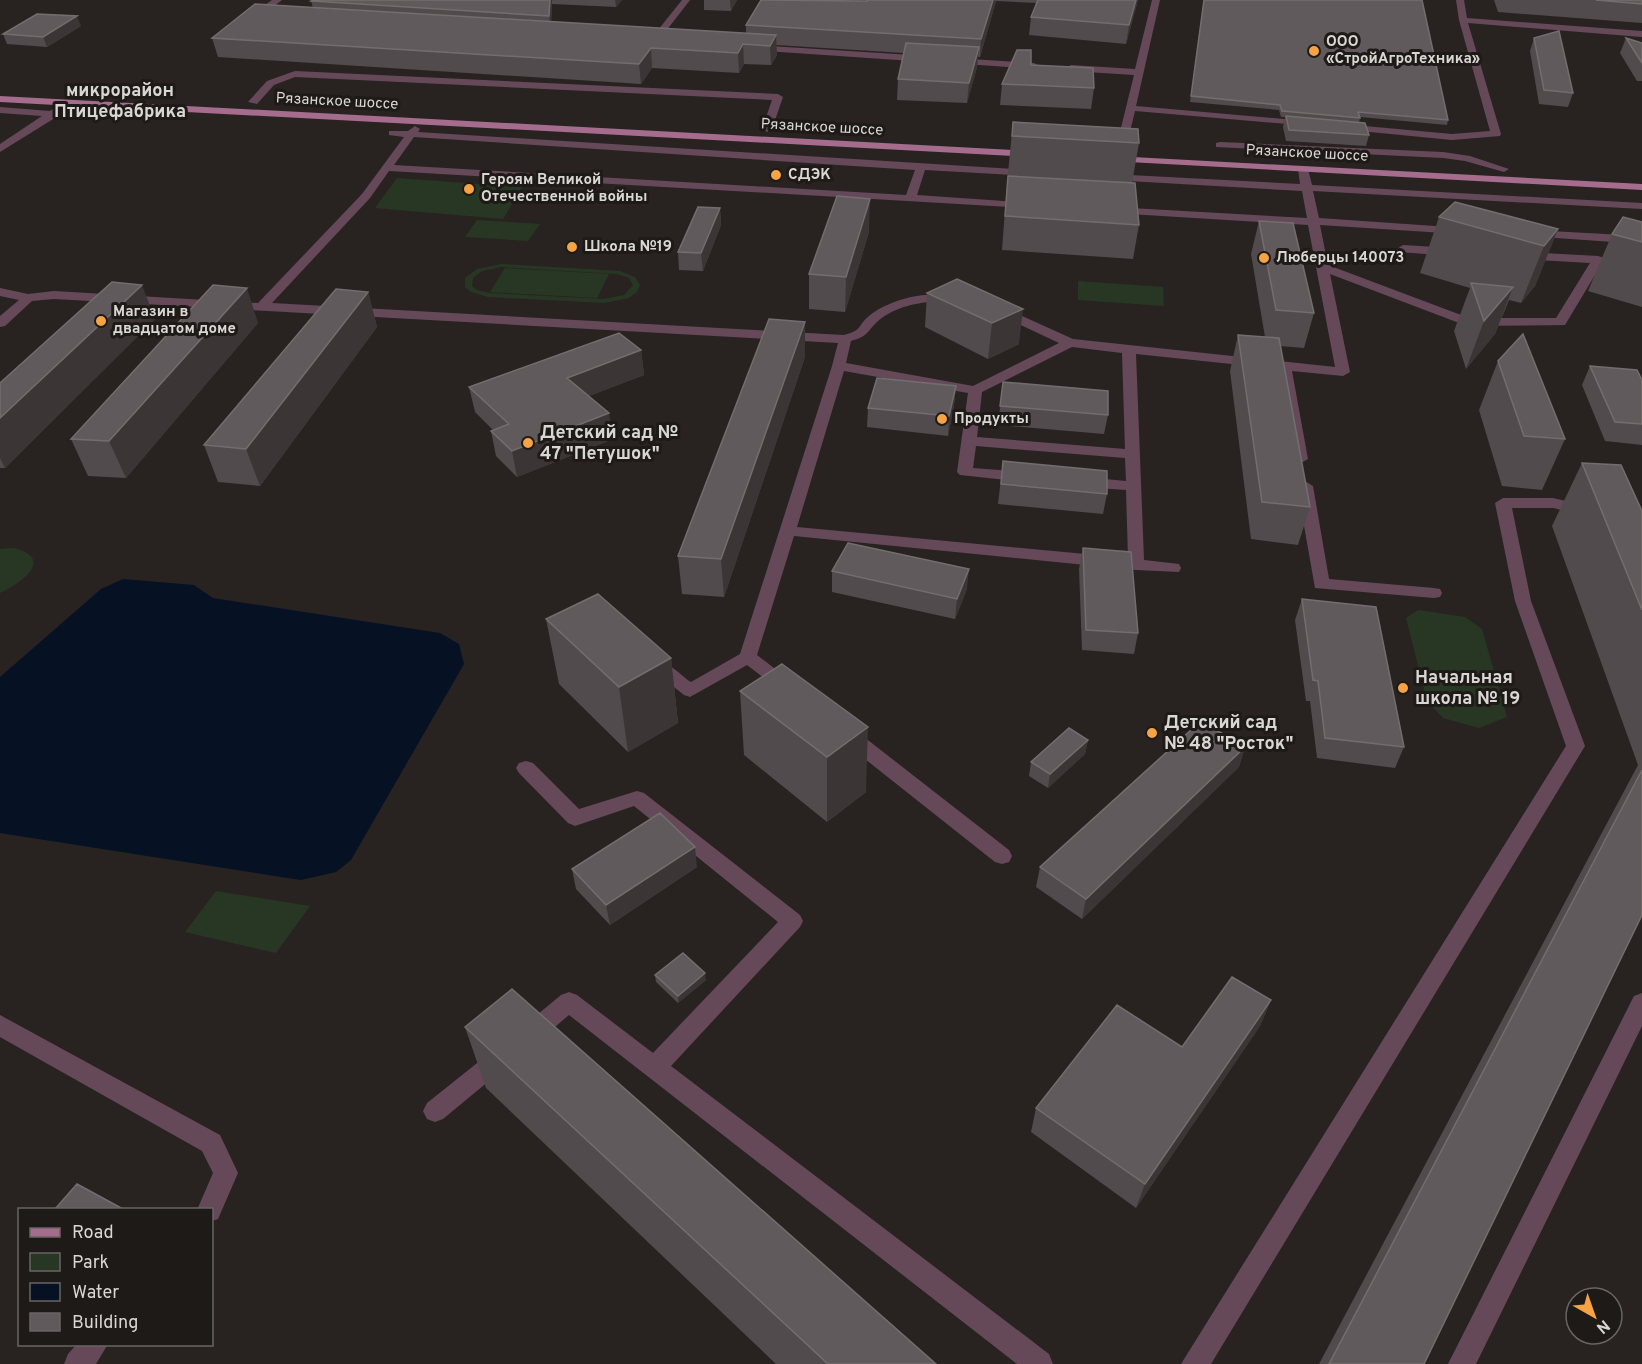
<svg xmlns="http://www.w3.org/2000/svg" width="1642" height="1364" font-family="Overpass,sans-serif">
<rect width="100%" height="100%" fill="#282321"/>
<path fill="#283724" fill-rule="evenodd" d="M397 178 522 187 503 219 375 208Z
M477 220 540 224 528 241 465 237Z
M502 264 620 271 635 277 640 285 637 292 629 298 604 303 488 297 471 292 465 287V278L477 269ZM501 267 617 274 629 278 633 285 624 295 604 299 490 293 477 290 472 286 473 278 482 271Z
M505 268 609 274 597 298 490 292Z
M1078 281 1163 287 1164 306 1078 300Z
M14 548C56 559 20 584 0 593V549Z
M1418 610 1465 617 1482 629 1507 717 1479 728 1443 718 1427 701 1406 618Z
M216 891 310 906 276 953 185 932Z"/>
<path fill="#061123" d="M123 579 194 585 213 598 440 633 459 644 464 664 351 860 336 872 301 880 0 833V677L101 589Z"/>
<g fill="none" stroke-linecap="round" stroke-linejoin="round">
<path fill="#664959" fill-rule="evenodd" d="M272 0H282L262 15V19H251V15Z
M682 0H690L656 44H650V40Z
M1152 0H1160L1136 106 1307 121 1312 124 1311 126 1135 111 1126 148 1125 150H1117L1116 148 1134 75 1071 71 1066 68 1071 65 1135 69Z
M1456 0H1464L1467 18 1642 31V37L1468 23 1501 134 1500 136 1452 140 1339 129V125L1343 124 1452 134 1490 131 1459 20Z
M754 45 927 56 932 59 927 62 751 50 749 48Z
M954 58 1034 63 1039 66 1034 69 951 63 949 61Z
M295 71 778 94 783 97 772 129 767 132 762 129 772 100 295 77 274 85 257 104 248 102 267 81Z
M66 100 75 102 58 116 0 152V144L42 116 0 113V107L50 111Z
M415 126 420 129 418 132 1032 170 1037 173 1032 176 925 170 917 195 1032 203 1034 205 1028 208 389 171 370 198 272 303 844 335C863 330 857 326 869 316 890 299 929 290 954 297L956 300 950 304C929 298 894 306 877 322 865 334 868 336 851 341L846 363 973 386 1059 343 995 313 994 310 995 307 1000 306 1073 339 1335 367 1308 225 1113 213 1107 210 1113 207 1307 218 1302 191 1111 180 1106 177 1111 174 1300 184 1298 169 1303 166 1308 169 1312 185 1642 203V209L1313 191 1319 218 1464 228V232L1460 234 1320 225 1328 265 1469 318H1556L1590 263 1521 259V253L1525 252 1598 256 1642 270V278L1601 265 1565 325 1467 326 1330 274 1350 372 1343 376 1292 371 1308 459 1301 463 1294 459 1278 369 1136 354 1144 560 1179 564 1181 568 1179 572 1136 570 794 536 757 655 792 682 795 686 792 690 786 692 780 690 747 665 690 697 684 695 646 665 649 661C664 656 679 674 691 682L740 654 832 366 838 343 54 299 32 301 5 326 0 327V316L19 300 0 296V288L28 294 54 291 258 303 362 194 404 137 389 135V131H408ZM414 137 915 170 906 195 394 165ZM1072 347 1122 353 1125 449 977 437 982 392ZM844 371 968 393 957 472 960 475 1024 482 1032 477 1024 472 973 468 976 446 1125 458 1126 481 1084 477 1076 482 1084 487 1126 490 1128 558 797 527Z
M1220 142 1443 152 1470 156 1509 169 1504 172 1465 161 1443 158 1216 147V143Z
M1532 230 1642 236V244L1528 236V232Z
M1403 245 1452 248 1458 252 1452 256 1399 252 1397 249Z
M1305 481 1313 486 1329 579 1434 588 1440 589 1442 593 1440 597 1434 598 1315 588 1297 486Z
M1503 498H1553L1591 507 1593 510 1585 515 1553 508H1512L1531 601 1585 746 1211 1364H1181L1566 746 1515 601 1495 503Z
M848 728 855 730 1009 850 1012 856 1009 862 1002 864 995 862 841 740 839 735 841 730Z
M526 761 533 763 579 809 637 791 644 793 800 915 803 921 800 927 671 1066 1049 1354 1053 1364H1017L569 1015 536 1043 528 1046 520 1043 517 1036 520 1029 561 995 569 992 577 995 653 1053 778 922 634 806 575 826 568 823 519 773 516 768 519 763Z
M1642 993V1026L1476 1364H1448L1634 996Z
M0 1015 220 1135 238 1173 218 1219 212 1221V1210H197L213 1173 202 1151 0 1037Z
M499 1049 507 1052 511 1059 507 1066 443 1119 435 1122 427 1119 423 1111 427 1103 491 1052Z
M77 1344H108L96 1364H64L68 1354Z"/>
<path fill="#a66c8e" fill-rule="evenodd" d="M0 96 1032 151 1037 154 1032 157 0 102Z
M1114 156 1642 184V190L1110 161 1109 159Z"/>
</g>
<path fill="#514b4d" d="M313 0H622L616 7 552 4 551 22 746 34V25L868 0H1138L1126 44 1029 35 1031 17 1037 3 996 1 980 57H978L977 67 967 103 897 100 898 79 904 53 776 45 777 55 771 65 744 64 739 73 652 68 641 84 218 57 212 38 313 8 311 1Z
M704 0H737L731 11 704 10Z
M1204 0 1448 120 1447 125 1360 117 1359 123 1369 135 1366 146 1286 141 1283 127 1285 117H1281L1279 110 1190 102Z
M1494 0H1642V23L1498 12Z
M81 26 47 47 7 44 3 34Z
M1534 38 1573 93 1568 107 1539 104 1530 51Z
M1626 38 1642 43V81H1637L1620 53Z
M1031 65 1094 88 1091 109 1000 105 1002 84Z
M1013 122 1139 143 1132 183 1139 225 1133 259 1002 250 1007 183Z
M720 208 721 225 703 271 679 270 678 252Z
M1439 217 1558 229 1535 286 1521 303 1509 300 1495 334 1466 369 1454 331 1470 288 1420 273Z
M1259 221 1314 313 1304 348 1280 346 1310 507 1298 545 1251 539 1230 371 1238 335 1265 337 1251 254Z
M1642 222V307L1588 291 1612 234Z
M869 232 845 312 809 309V274Z
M957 279 1019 344 988 359 925 327 927 293Z
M368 292 377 327 260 486 218 482 204 445Z
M155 319 5 468H0V383Z
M258 323 126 478 88 476 71 439Z
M641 350 644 375 589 396 613 439 517 477 496 456 491 431 493 430 475 412 469 387Z
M805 357 724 597 682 594 678 556Z
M1498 361 1565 439 1542 490 1502 486 1479 410Z
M1590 366 1642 380V445L1605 441 1582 385Z
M1003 382 1108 415 1104 434 998 425Z
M956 386 954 405 948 436 867 427 868 408Z
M1003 461 1107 494 1103 514 998 504Z
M1582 463 1642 511V915L1424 1364H1319L1638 765 1552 526Z
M1083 548 1138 633 1134 654 1082 650 1079 569Z
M832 571 967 589 955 619 832 592Z
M1302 599 1404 747 1395 768 1317 758 1310 701H1306L1295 620Z
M546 619 671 658 678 723 628 752 559 684Z
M782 664 866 792 827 822 744 755 740 691Z
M1088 740 1085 754 1048 788 1029 776 1031 762Z
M1245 747 1239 767 1082 919 1036 887 1040 867Z
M697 867 610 925 576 889 572 869Z
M655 975 706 980 678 1003 656 982Z
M1271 1000 1260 1026 1136 1208 1031 1132 1036 1108 1182 1047Z
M465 1027 936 1364H776L486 1088Z"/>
<path fill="#3b3535" d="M550 0H552V4L551 31 549 16Z
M615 0H622L616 7Z
M730 0H737L731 11Z
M993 0 996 1 980 57 981 39Z
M1136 0H1138L1126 44 1129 25Z
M77 16 81 26 47 47 43 37Z
M776 35 777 55 771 65 770 46Z
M743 44 744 64 739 73 738 53Z
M979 47 977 67 967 103 969 83Z
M651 48 652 68 641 84 639 64Z
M870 199 869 232 845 312 846 277Z
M720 208 721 225 703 271 701 253Z
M1558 229 1535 286 1521 303 1544 246Z
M142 285 155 319 5 468 0 458V418Z
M1513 287 1495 334 1466 369 1484 321Z
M247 288 258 323 126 478 109 441Z
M368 292 377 327 260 486 246 449Z
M1023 309 1019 344 988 359 992 323Z
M805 322V357L724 597 721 559Z
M641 350 644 375 571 403 567 378Z
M956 386 954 405 948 436 949 416Z
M609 413 613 439 517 477 512 451Z
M969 569 967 589 955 619 957 599Z
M671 658 678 723 628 752 619 687Z
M868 727 866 792 827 822V757Z
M1088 740 1085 754 1048 788 1050 774Z
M1245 747 1239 767 1082 919 1086 899Z
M695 847 697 867 610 925 606 905Z
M705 973 706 980 678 1003V996Z
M1271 1000 1260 1026 1136 1208 1145 1184Z"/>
<path fill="#605a5c" stroke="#736e6e" stroke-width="1.5" d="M313 0H550L549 16 311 1Z
M761 0 867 1 868 0H993L981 39 746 25Z
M1038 0H1136L1129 25 1031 17Z
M1204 0H1422L1448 120 1358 112 1360 118 1282 111 1280 105 1191 96Z
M1596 0H1642V4Z
M255 4 776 35 770 46 743 44 738 53 651 48 639 64 212 38Z
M37 14 77 16 43 37 3 34Z
M1559 31 1573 93 1544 90 1534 38Z
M1626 38 1642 43V63Z
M906 43 979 47 969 83 898 79Z
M1017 50H1031V65L1093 68 1094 88 1002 84Z
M1286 116 1365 123 1369 135 1289 130Z
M1013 122 1138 129 1139 143 1012 136Z
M1008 176 1135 183 1139 225 1005 216Z
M837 196 870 199 846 277 809 274Z
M1455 202 1558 229 1544 246 1439 217Z
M698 207 720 208 701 253 678 252Z
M1623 217 1642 222V242L1612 234Z
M1259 221 1293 223 1314 313 1276 310Z
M957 279 1023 309 992 323 927 293Z
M112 282 142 285 0 418V383Z
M1471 283 1513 287 1484 321Z
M213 285 247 288 109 441 71 439Z
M336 289 368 292 246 449 204 445Z
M769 319 805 322 721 559 678 556Z
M619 333 641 350 567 378 609 413 512 451 491 431 509 424 469 387Z
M1523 334 1565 439 1524 436 1498 361Z
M1238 335 1279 338 1310 507 1262 502Z
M1590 366 1637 370 1642 380V424L1615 422Z
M877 378 956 386 949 416 868 408Z
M1003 382 1108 391V415L1000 406Z
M1003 461 1107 471V494L1001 484Z
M1582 463 1621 465 1642 511V610Z
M848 543 969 569 957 599 832 571Z
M1083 548 1131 552 1138 633 1086 630Z
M598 594 671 658 619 687 546 619Z
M1302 599 1376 607 1404 747 1325 738 1318 681 1313 680Z
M782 664 868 727 827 757 740 691Z
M1201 721 1245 747 1086 899 1040 867Z
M1069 728 1088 740 1050 774 1031 762Z
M1642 770V915L1424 1364H1329Z
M660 813 695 847 606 905 572 869Z
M683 953 705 973 678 996 655 975Z
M1232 977 1271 1000 1145 1184 1036 1108 1117 1005 1182 1047Z
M512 989 936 1364H828L465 1027Z
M77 1184 123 1209H55Z"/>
<g fill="#f5a345" stroke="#1e1a17" stroke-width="2">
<circle cx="1314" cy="51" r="6"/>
<circle cx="776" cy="175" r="6"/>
<circle cx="469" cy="189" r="6"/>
<circle cx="572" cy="247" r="6"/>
<circle cx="1264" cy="258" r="6"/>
<circle cx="101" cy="321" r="6"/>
<circle cx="942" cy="419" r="6"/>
<circle cx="528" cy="443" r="6"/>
<circle cx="1403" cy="688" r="6"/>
<circle cx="1152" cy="733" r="6"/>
</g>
<g text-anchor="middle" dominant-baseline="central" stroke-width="6" stroke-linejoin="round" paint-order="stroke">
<g font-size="15" font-weight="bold" fill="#d9d6d4" stroke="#1e1a17" text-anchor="start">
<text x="1326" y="42">ООО<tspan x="1326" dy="17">«СтройАгроТехника»</tspan></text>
<text x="788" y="175">СДЭК</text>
<text x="481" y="180">Героям Великой<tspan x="481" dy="17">Отечественной войны</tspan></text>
<text x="584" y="247">Школа №19</text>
<text x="1276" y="258">Люберцы 140073</text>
<text x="113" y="312">Магазин в<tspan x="113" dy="17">двадцатом доме</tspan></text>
<text x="954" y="419">Продукты</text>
</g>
<g font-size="15" fill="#d9d6d4" stroke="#1e1a17">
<text transform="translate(337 102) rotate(3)">Рязанское шоссе</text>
<text transform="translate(822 128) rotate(3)">Рязанское шоссе</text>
<text transform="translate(1307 154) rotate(3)">Рязанское шоссе</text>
</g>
<g font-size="18" font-weight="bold" fill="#d9d6d4" stroke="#1e1a17">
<text x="120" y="91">микрорайон<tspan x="120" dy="21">Птицефабрика</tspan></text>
</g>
<g font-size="18" font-weight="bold" fill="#d9d6d4" stroke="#1e1a17" text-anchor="start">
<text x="540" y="433">Детский сад №<tspan x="540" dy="21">47 "Петушок"</tspan></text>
<text x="1415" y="678">Начальная<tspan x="1415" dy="21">школа № 19</tspan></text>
<text x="1164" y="723">Детский сад<tspan x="1164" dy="21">№ 48 "Росток"</tspan></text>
</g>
</g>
<rect x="18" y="1208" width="195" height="138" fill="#1e1a17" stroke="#696563" stroke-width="1.5"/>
<rect x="30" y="1228" width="30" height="9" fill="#a66c8e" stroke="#696563" stroke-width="1.5"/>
<text x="72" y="1238" font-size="18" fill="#d9d6d4">Road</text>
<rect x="30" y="1253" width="30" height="18" fill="#283724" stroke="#696563" stroke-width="1.5"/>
<text x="72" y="1268" font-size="18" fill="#d9d6d4">Park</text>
<rect x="30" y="1283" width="30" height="18" fill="#061123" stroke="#696563" stroke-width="1.5"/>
<text x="72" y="1298" font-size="18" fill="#d9d6d4">Water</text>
<rect x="30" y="1313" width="30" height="18" fill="#605a5c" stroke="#696563" stroke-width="1.5"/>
<text x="72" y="1328" font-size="18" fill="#d9d6d4">Building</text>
<g transform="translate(1594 1316) rotate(140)"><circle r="28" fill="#1e1a17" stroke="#696563" stroke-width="1.5"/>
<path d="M0-4.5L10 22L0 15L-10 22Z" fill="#f5a345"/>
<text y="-9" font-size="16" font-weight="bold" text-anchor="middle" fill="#d9d6d4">N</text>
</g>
</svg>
